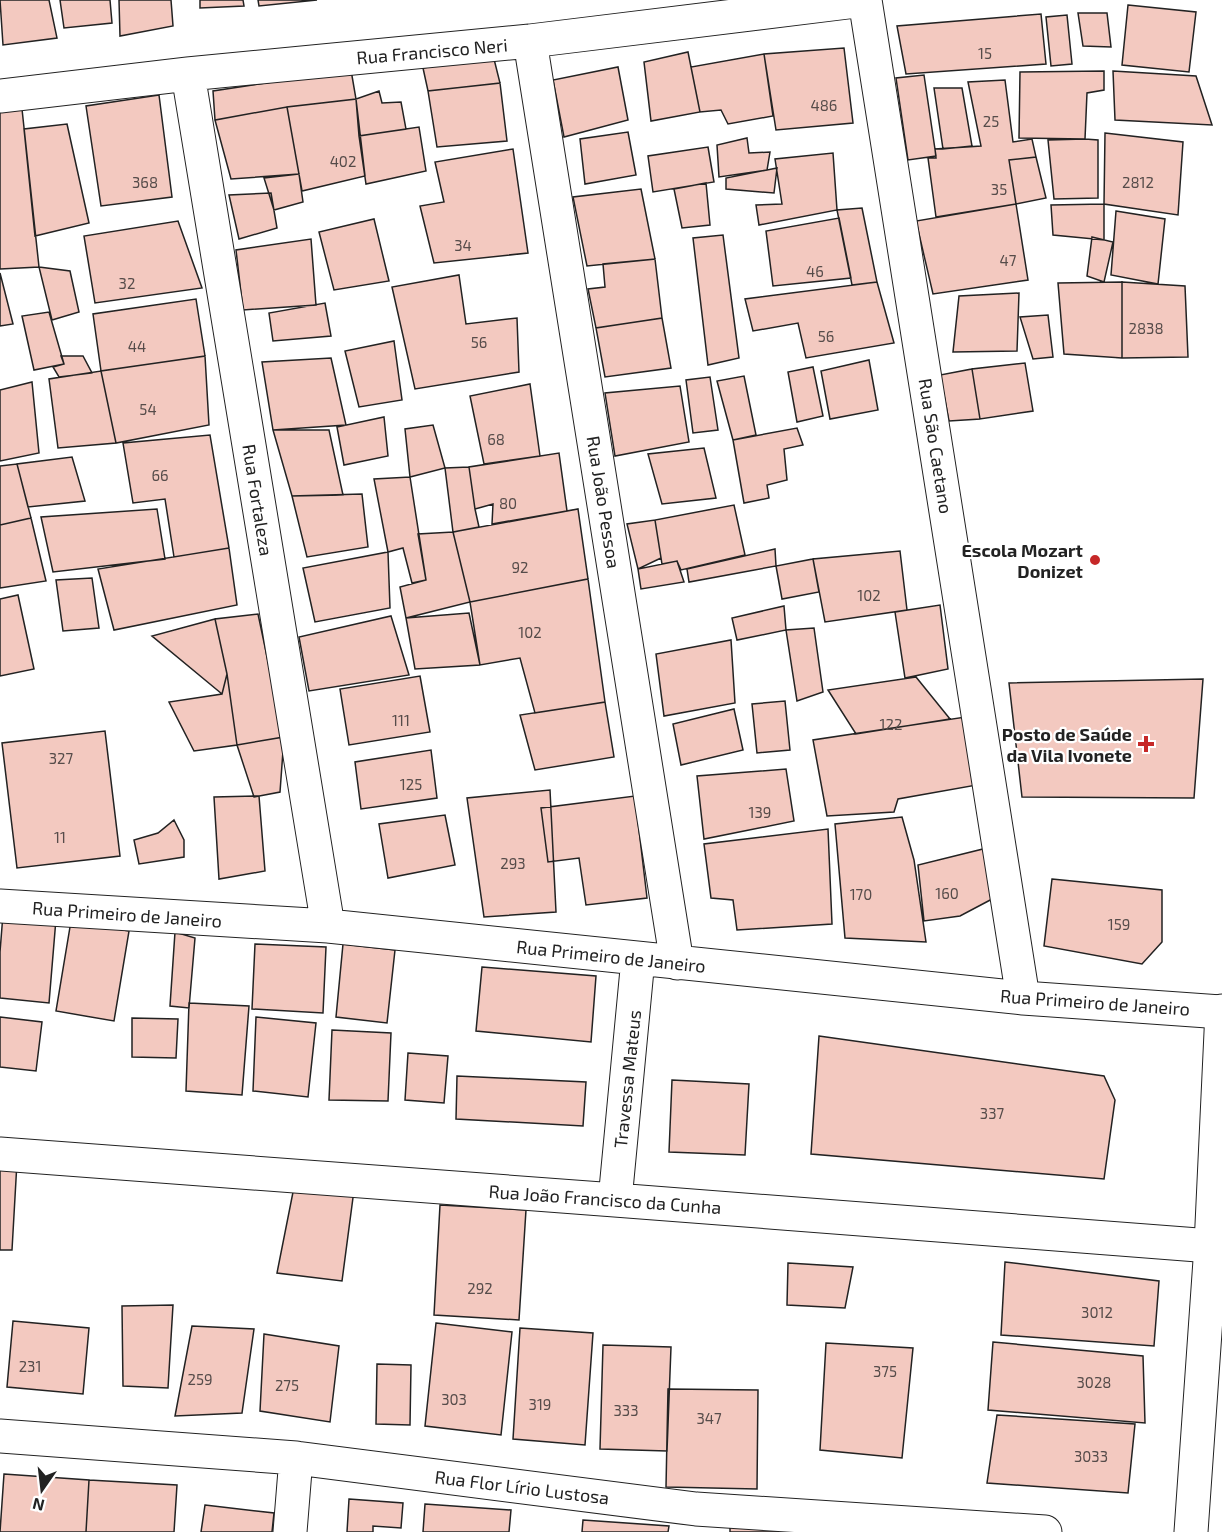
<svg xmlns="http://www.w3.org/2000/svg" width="1222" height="1532" font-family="'Exo 2',sans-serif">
<rect width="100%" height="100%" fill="#fff"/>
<path fill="#f3c9c0" stroke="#222" stroke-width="1.5" d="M0 0H49L57 38 3 45Z
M60 0H110L112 23 64 28Z
M119 0H171L173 26 120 36Z
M200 0H243L244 6 200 8Z
M258 0H317L259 6Z
M1128 5 1196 12 1189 72 1122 65Z
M1078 13H1107L1111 47 1083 46Z
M1041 14 1046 64 906 74 897 26Z
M1067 15 1072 64 1051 66 1046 17Z
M844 48 853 123 776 130 764 54Z
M688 52 700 112 651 121 644 62Z
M764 54 773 116 728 124 721 110 700 112 691 67Z
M493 55 500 83 428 91 423 68Z
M618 67 628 120 564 137 553 80Z
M351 70 356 99 287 107 215 120 213 91Z
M1104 71V90L1087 93 1085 139 1019 138 1020 72Z
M1113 71 1196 76 1212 125 1115 120Z
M924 75 936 156 908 160 896 78Z
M1005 80 1013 142 1032 139 1036 157 1009 160 1016 204 936 217 928 158H936L935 149 981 146 968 82Z
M500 83 507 141 437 147 428 91Z
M934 88H962L972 146 943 149Z
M379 91 382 103 401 102 406 129 359 136 356 99Z
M159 95 172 197 101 206 86 106Z
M356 99 365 176 302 191 287 107Z
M287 107 299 174 231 179 215 120Z
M22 109 39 267 0 269V111Z
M67 124 89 223 35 236 24 129Z
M419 127 426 171 366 184 359 136Z
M628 132 636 175 585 184 580 139Z
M1105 133 1183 142 1178 215 1104 204Z
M747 138 749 153 770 152 767 170 719 177 717 145Z
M1085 139 1098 140V198L1054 199 1048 140Z
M708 147 714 182 653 192 648 156Z
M513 149 528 253 434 263 420 206 444 202 435 162Z
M833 153 837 210 759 225 756 205 782 204 775 159Z
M1036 157 1046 198 1016 204 1009 160Z
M777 168 774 193 726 189V178Z
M299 174 303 202 274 210 264 178Z
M706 183 710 225 682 228 674 189Z
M641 189 655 259 587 266 573 197Z
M271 193 277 228 239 239 229 195Z
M1016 204 1028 280 933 294 916 221Z
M1104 204V240L1053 235 1051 205Z
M862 208 877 282 852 285 837 210Z
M1116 211 1165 219 1158 284 1111 275Z
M839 218 851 278 773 286 766 231Z
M374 219 389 281 334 290 319 232Z
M178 221 202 288 95 303 84 236Z
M723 235 739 358 708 365 693 238Z
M1092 237 1113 242 1104 282 1087 276Z
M311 239 316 305 243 310 236 250Z
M655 259 662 318 596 328 588 289 605 287 603 264Z
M39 267 70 271 79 312 52 320Z
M0 273 13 324 0 326Z
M459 275 466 324 517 318 519 372 415 389 392 287Z
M877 282 894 343 806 358 798 323 753 331 745 299Z
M1122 282 1185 286 1188 357 1122 358Z
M1122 282V358L1064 354 1058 283Z
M1019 293 1017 351 953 352 959 296Z
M196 299 205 356 101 371 93 314Z
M325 303 331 336 273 341 269 313Z
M49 312 64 364 34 370 22 316Z
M1048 315 1053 357 1033 359 1020 317Z
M662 318 671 368 605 377 596 328Z
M394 341 402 400 359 407 345 351Z
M61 356H83L92 373 59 377 53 367 64 364Z
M205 356 209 425 116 443 101 371Z
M331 358 346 425 273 430 262 362Z
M869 360 878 410 830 419 821 371Z
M1025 363 1033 411 980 419 972 369Z
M813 367 823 416 797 422 788 372Z
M972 369 980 419 949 421 940 375Z
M101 371 116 443 58 448 49 379Z
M744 376 756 435 733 440 717 381Z
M710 377 718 430 693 433 686 380Z
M32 382 39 453 0 461V390Z
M530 384 540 456 484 464 470 396Z
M680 386 689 442 615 456 605 393Z
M384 417 388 456 344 465 337 427Z
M433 425 445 468 410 477 405 429Z
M797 428 803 445 784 449 787 480 767 485 769 498 744 503 733 440Z
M273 430H329L343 495 292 496Z
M210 435 229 548 174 557 165 499 133 503 123 443Z
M704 448 716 498 662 504 648 454Z
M559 453 567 511 492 524 493 504 475 509 469 467Z
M72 457 85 501 28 507 17 464Z
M17 464 31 518 0 525V466Z
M469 467 475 509 479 527 453 532 445 468Z
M410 477 426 580 412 583 403 548 388 552 374 479Z
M362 494 368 547 307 557 292 496Z
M734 505 745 555 681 570 677 561 662 564 655 520Z
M157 509 165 559 53 572 41 517Z
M578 509 588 579 470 602 453 532Z
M31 518 46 581 0 588V525Z
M655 520 661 558 638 569 627 524Z
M453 532 470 602 406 618 400 587 426 580 418 534Z
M229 548 237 605 114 630 98 569Z
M775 549 776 566 689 582 687 569Z
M900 551 907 610 825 622 813 559Z
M388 552 390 608 315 622 303 568Z
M813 559 819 592 782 599 776 566Z
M677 561 684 582 641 589 638 569Z
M92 578 99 628 63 631 56 580Z
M588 579 605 702 535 713 520 658 480 665 470 602Z
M18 595 34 669 0 676V599Z
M940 605 948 669 905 678 895 612Z
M784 606 786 630 737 640 732 618Z
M469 613 480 665 415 669 406 618Z
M258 614 284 737 237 745 227 674 215 619Z
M391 616 409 675 309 691 299 637Z
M215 619 227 674 222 694 152 636Z
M814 628 823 692 797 701 786 630Z
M731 640 735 703 664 716 656 654Z
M227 674 237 745 194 751 169 702 222 694Z
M420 676 430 732 349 745 340 689Z
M916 677 950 719 856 734 828 690Z
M1203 679 1194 798 1022 797 1009 683Z
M785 701 790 750 757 753 752 704Z
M605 702 614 757 535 770 520 715Z
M734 709 743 750 681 765 673 724Z
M972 716 977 785 898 799 894 812 827 816 813 740Z
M105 731 120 856 17 868 2 743Z
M284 737 280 792 254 797 237 745Z
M431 750 437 798 361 809 355 762Z
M786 769 794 821 704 839 697 776Z
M550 790 556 912 484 917 467 798Z
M259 796 265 871 219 879 214 797Z
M635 796 647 898 586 905 579 858 548 862 541 808Z
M445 815 455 865 388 878 379 824Z
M902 817 914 860 926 942 845 938 835 824Z
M174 820 184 840V857L139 864 134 840 158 833Z
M828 829 832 924 737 930 733 900 711 898 704 844Z
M983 849 994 898 960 916 924 921 918 865Z
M1052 879 1162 890V942L1142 964 1044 946Z
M3 914 56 919 49 1003 0 998V952Z
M71 921 129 931 114 1021 56 1011Z
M175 932 195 938 189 1008 170 1006Z
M255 944 326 947 323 1013 252 1009Z
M343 944 395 950 387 1023 336 1017Z
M482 967 596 976 591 1042 476 1031Z
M189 1003 249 1006 242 1095 186 1091Z
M0 1017 42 1022 36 1071 0 1067Z
M256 1017 316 1023 308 1097 253 1091Z
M132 1018 178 1019 176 1058 132 1057Z
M332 1030 391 1033 388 1101 329 1100Z
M819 1036 1104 1076 1115 1100 1104 1179 811 1154Z
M408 1053 448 1056 444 1103 405 1100Z
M457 1076 586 1082 583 1126 456 1119Z
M672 1080 749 1084 745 1155 669 1152Z
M0 1161 17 1162 12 1250H0Z
M294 1187 354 1190 342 1281 277 1273Z
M440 1205 526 1210 519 1320 434 1315Z
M1005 1262 1159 1281 1154 1346 1001 1335Z
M788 1263 853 1267 845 1308 787 1305Z
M173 1305 168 1388 123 1386 122 1306Z
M13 1321 89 1328 83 1394 7 1387Z
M436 1323 512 1332 501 1435 425 1426Z
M192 1326 254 1329 242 1413 175 1416Z
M520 1328 593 1333 585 1445 513 1439Z
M264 1334 339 1346 330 1422 260 1411Z
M993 1342 1143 1356 1145 1423 988 1410Z
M826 1343 913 1348 902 1458 820 1450Z
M603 1345 671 1347 667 1451 600 1449Z
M377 1364 411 1365 410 1425 376 1424Z
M668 1389 758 1390 757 1489 666 1487Z
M997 1415 1135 1424 1128 1493 987 1483Z
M4 1474 89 1480 86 1532H0Z
M89 1480 177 1485 174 1532H86Z
M349 1499 403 1503 401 1528 373 1526V1532H347Z
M425 1504 511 1510 509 1532H423Z
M205 1505 274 1513 272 1532H201Z
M583 1520 669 1526 668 1532H582Z
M730 1527 831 1532H730Z"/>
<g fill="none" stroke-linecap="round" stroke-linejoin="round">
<defs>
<path id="minor" d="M865 0 1023 998
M530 41 677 963
M188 74 328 926
M0 96 188 74 530 41 864 0
M0 906 328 926 1023 998 1222 1012
M0 1154 615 1200 1211 1246
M615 1200 638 959
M0 1436 296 1458 696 1509 1045 1532
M290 1532 296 1458"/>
<path id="secondary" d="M1191 1532 1211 1246 1222 1011"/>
</defs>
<use href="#minor" stroke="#222" stroke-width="35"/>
<use href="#secondary" stroke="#222" stroke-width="35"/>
<use href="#minor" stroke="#fff" stroke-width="33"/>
<use href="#secondary" stroke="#fff" stroke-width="33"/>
</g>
<g fill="#c62828" stroke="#fff" stroke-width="2">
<circle cx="1095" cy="560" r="6"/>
<path d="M1143 735h6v6h6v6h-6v6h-6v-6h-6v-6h6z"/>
</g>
<g text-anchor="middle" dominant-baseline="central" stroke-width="4.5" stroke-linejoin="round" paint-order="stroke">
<g font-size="15" fill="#564c4a">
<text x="985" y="53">15</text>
<text x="824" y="105">486</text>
<text x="991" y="121">25</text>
<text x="343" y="161">402</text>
<text x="145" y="182">368</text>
<text x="1138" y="182">2812</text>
<text x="999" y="189">35</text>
<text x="463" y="245">34</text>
<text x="1008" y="260">47</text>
<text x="815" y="271">46</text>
<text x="127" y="283">32</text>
<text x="1146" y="328">2838</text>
<text x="826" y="336">56</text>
<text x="479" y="342">56</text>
<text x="137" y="346">44</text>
<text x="148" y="409">54</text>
<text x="496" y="439">68</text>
<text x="160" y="475">66</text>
<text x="508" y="503">80</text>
<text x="520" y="567">92</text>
<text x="869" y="595">102</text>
<text x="530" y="632">102</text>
<text x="401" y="720">111</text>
<text x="891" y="724">122</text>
<text x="61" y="758">327</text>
<text x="411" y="784">125</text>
<text x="760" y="812">139</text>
<text x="60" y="837">11</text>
<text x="513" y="863">293</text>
<text x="947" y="893">160</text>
<text x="861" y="894">170</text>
<text x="1119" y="924">159</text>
<text x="992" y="1113">337</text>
<text x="480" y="1288">292</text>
<text x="1097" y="1312">3012</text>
<text x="30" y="1366">231</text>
<text x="885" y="1371">375</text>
<text x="200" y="1379">259</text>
<text x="1094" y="1382">3028</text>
<text x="287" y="1385">275</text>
<text x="454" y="1399">303</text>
<text x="540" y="1404">319</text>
<text x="626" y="1410">333</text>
<text x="709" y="1418">347</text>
<text x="1091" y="1456">3033</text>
</g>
<g font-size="18" fill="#222" stroke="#fff">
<text transform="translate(432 51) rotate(-5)">Rua Francisco Neri</text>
<text transform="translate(936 446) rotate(81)">Rua São Caetano</text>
<text transform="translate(258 500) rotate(81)">Rua Fortaleza</text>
<text transform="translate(604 502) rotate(81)">Rua João Pessoa</text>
<text transform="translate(127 914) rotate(4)">Rua Primeiro de Janeiro</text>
<text transform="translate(611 956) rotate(6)">Rua Primeiro de Janeiro</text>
<text transform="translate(1095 1002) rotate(4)">Rua Primeiro de Janeiro</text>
<text transform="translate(627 1079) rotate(-84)">Travessa Mateus</text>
<text transform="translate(605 1199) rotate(4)">Rua João Francisco da Cunha</text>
<text transform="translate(522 1487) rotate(7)">Rua Flor Lírio Lustosa</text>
</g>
<g font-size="18" font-weight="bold" fill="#222" stroke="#fff" text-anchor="end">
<text x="1083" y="550">Escola Mozart<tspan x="1083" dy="21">Donizet</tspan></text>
<text x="1132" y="734">Posto de Saúde<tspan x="1132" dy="21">da Vila Ivonete</tspan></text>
</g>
</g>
<g transform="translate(42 1490) rotate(194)" stroke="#ffffff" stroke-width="4.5" paint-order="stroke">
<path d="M0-4.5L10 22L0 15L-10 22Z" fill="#222222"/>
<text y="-9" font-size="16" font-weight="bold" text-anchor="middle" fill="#222222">N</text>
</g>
</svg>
